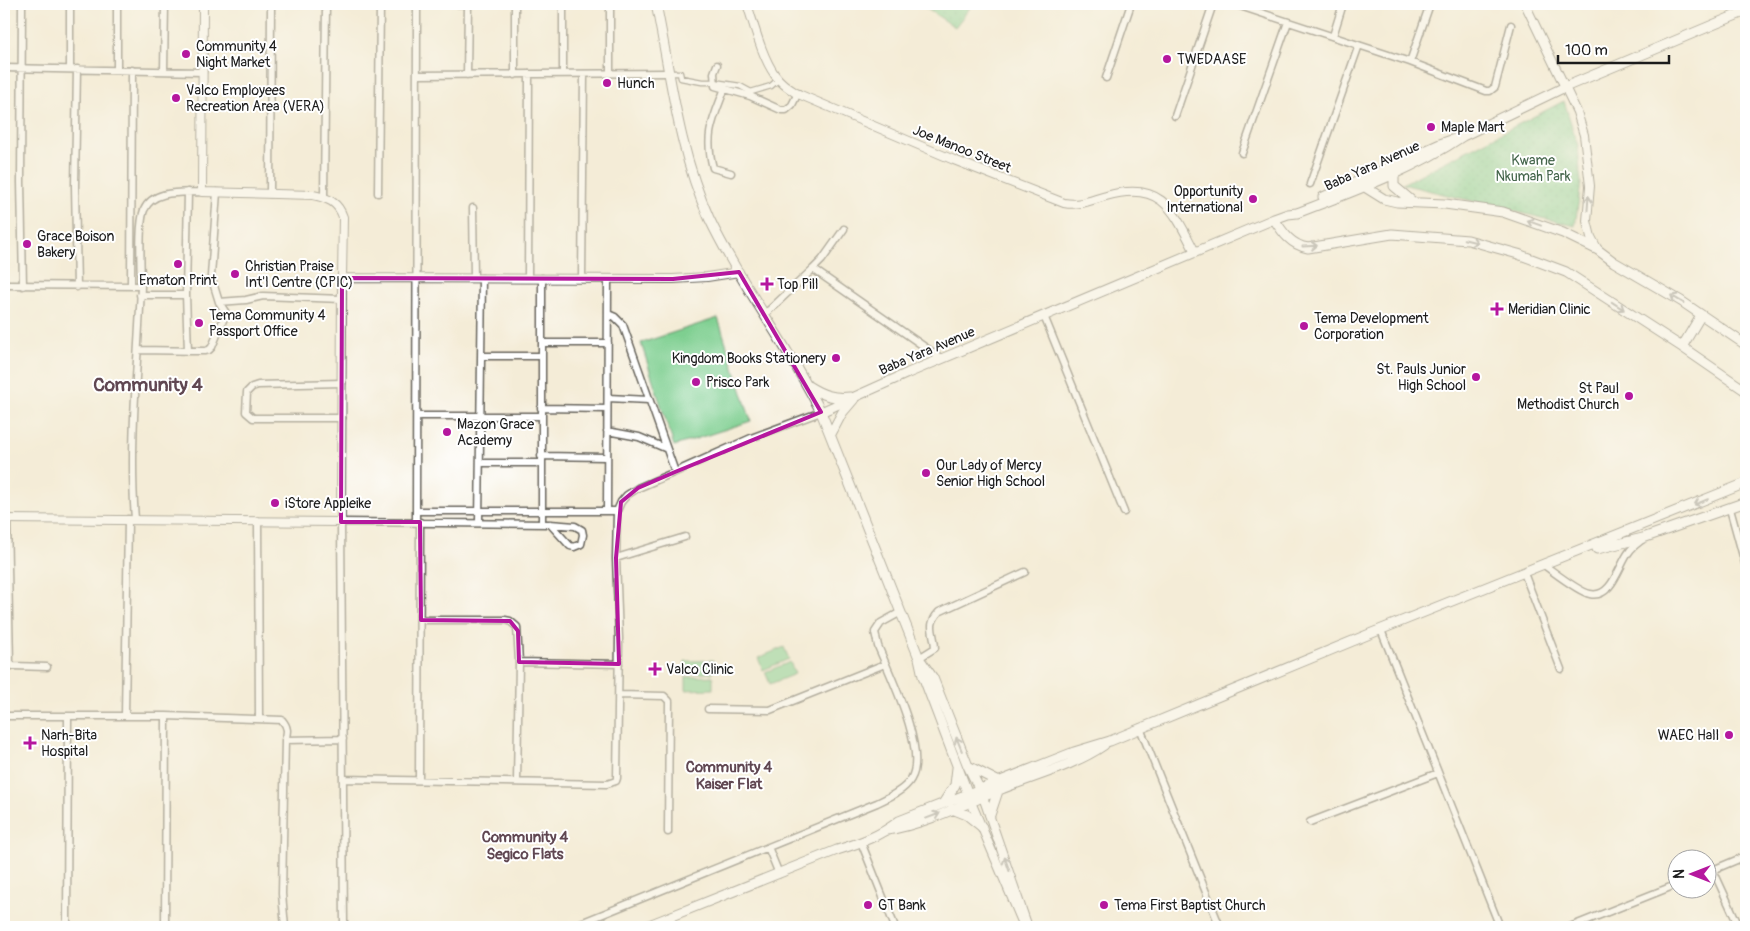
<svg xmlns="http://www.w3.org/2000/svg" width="1750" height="931" font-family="Pangolin,sans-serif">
<defs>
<pattern id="green-dots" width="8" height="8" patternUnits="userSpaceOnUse" patternTransform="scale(1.25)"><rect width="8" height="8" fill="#7ecf90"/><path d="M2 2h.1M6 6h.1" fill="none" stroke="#6cb17c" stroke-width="1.8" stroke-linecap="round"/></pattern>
</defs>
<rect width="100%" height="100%" fill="#fff"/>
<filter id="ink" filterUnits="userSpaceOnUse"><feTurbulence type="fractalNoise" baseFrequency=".02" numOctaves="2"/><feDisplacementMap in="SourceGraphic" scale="10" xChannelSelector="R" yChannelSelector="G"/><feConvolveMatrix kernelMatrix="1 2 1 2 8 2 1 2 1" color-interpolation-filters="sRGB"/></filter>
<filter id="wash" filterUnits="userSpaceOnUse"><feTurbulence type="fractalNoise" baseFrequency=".0096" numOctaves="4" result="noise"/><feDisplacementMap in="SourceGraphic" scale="20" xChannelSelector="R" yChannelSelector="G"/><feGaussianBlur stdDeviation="1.12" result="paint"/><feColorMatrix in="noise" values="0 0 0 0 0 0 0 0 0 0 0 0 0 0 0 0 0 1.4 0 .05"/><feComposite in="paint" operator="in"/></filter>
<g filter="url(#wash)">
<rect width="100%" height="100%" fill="#f4ecd7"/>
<path fill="url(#green-dots)" stroke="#4d7656" d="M919 4H973L955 27Z
M1564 101 1578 146 1581 183 1575 226 1402 184Z"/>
<path fill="#7ecf90" stroke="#4d7656" d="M718 318 751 421 674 446 641 343Z
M784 647 789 659 763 670 758 658Z
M713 660V673L685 674V661Z
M790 662 795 674 770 684 765 672Z
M713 676V689L686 690V677Z"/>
</g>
<g filter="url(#ink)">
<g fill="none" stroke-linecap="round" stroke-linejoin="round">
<defs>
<path id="pedestrian" d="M669 73H680L681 78 702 82H714L740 86 751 92 771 86 779 79"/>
<path id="minor" d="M22 4 21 182 23 286
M70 4V69
M458 4H468
M610 4V74
M1234 4 1410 62 1486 91H1490L1495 87 1511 25
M1333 36 1343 4
M1410 62 1430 4
M717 65 714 73 715 86 750 96 781 110H786L792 105 798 93
M4 68 203 72
M117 70V4
M164 71 165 4
M563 74V4
M418 75 669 73
M467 75 468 4
M515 75V4
M1106 78 1131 4
M725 88C713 120 704 134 713 168L731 173
M1175 116 1213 4
M1242 153 1288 22
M1310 184 1359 45
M378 193 380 4
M270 194 271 4
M324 197 326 4
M473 208 474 277
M844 229 822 260 813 269 942 359
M528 278 529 74
M582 278 584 74
M4 285 141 286
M131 286 132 70
M77 287 75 186 77 69
M140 295H186L188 192
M186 295 188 351
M219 302 246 300 263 296 342 299
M608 314 615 317 623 325 675 472
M765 314 813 269
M1044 316 1124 512
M542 343H608
M138 350 205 351 209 350 212 347 226 313 219 302 211 276 217 192
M481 356H541
M342 383 258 385 252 387 247 392 246 412 253 418H342
M608 398 649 400
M541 408 607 409
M417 416H541
M607 431 639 437 665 448
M541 456 606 457
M480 463H541
M1730 509 1746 567
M416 511H617
M607 511 608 279
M7 519 10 663 13 666 47 667
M135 519C129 442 138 364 141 286 141 268 138 225 144 210 153 189 183 193 202 192
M258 521 259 718
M416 522 417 4
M479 523 482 278
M542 524V278
M616 558 685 537
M1544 565C1554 572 1579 592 1590 594 1612 599 1619 565 1629 552 1632 547 1638 543 1643 539
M1524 573 1561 669
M421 620H505L510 621 517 627 519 662 517 782
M1381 630 1500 927
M919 658 935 648C935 633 926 626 939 612L1025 572
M519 662 619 664
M619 695 664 696 669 701 668 832
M708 709 770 710 885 664
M4 716H166L282 720C288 727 288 732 285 740L282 894 285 927
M125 716 128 519
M1140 728 1220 927
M285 740 343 739
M343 779 607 784 616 781 617 778 619 638 616 558 617 511 621 502 627 495 638 488 675 472 751 438 821 412
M419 780 420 522
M1310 822 1438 773
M861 842 895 927
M768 847 779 874
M1713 870 1736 920 1737 927
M1708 872 1746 856
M67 927 68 718
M165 927 166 716
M344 927 341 522 550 524 575 526 582 530 583 535 581 544 574 547 570 546 550 524
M571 927 877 803C888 798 905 790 911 779 928 751 890 675 878 646L875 632 881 623 901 612
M1570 927 1678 884"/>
<path id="tertiary" d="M203 4 202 192 313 195C328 198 338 202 343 217L342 278
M747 4C754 25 762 57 775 75 780 82 788 88 796 93L954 160 1064 203C1080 206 1091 200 1106 196 1161 180 1173 209 1195 252
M1525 4 1577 112 1584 135 1590 186 1587 221 1591 237 1598 250
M4 519 341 522 342 278 673 279 707 277 739 272
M983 797 1028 927
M971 802 1023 924"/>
<path id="secondary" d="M656 4C671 76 678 150 709 218 741 285 788 345 821 412L919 658 923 676 971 802
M1394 173V186L1413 202
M1360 184 1384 199 1397 202 1445 204 1503 212 1563 233 1598 250 1614 262 1681 301 1746 345
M1323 197 1440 144 1463 136 1565 87 1746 11
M1274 219C1283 233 1291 245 1308 248L1392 234 1468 240 1518 254 1566 272 1682 347 1746 391
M1682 347 1701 315
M808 386C822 395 834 399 850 397
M821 412 908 373 1274 219 1288 214 1297 213C1354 191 1413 170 1463 136
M831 434 842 413 854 399
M1597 549 1643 538 1746 502
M921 661 933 678 968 766 982 794
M968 766 999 782
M944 802 955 785 957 768
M952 809 967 815 982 827
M990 815 998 791
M887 830C922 825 965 804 999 790 1033 776 1074 766 1104 745
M644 927 837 850C860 843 880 836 899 821L1074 752 1110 741 1372 633 1746 483"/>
</defs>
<use href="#pedestrian" stroke="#68655d" stroke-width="7"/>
<use href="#minor" stroke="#68655d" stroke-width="9"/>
<use href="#tertiary" stroke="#68655d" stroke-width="10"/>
<use href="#secondary" stroke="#68655d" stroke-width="11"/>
<use href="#pedestrian" stroke="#fff" stroke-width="4.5"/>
<use href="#minor" stroke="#fff" stroke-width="6"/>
<use href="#tertiary" stroke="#fff" stroke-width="8"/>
<use href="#secondary" stroke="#fff" stroke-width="9"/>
</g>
<defs><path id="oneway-shaft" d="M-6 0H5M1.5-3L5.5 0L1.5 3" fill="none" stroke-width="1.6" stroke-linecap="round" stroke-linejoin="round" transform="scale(1.25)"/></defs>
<g stroke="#999">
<use href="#oneway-shaft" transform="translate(1588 203) rotate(-86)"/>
<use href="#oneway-shaft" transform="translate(1534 223) rotate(-160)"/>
<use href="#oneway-shaft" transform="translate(1471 241) rotate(13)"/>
<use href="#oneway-shaft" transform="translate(1310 246) rotate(-3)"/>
<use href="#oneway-shaft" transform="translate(1677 299) rotate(-149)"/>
<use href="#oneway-shaft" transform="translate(1618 306) rotate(33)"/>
<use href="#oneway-shaft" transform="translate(1701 502) rotate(158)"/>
<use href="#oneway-shaft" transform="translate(959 744) rotate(-112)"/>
<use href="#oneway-shaft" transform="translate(933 816) rotate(-21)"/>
<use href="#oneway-shaft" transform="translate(1007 864) rotate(-109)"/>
</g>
</g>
<path d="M0 0H1750V931H0ZM739 272 821 412 675 472 638 488 621 502 616 558 619 664 519 662 518 631 510 621 421 620 420 522H341L342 278 673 279Z" fill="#f4ecd7" fill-opacity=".55" fill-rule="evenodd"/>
<path fill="none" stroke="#b5179e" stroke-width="4" stroke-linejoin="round" d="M739 272 821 412 675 472 638 488 621 502 616 558 619 664 519 662 518 631 510 621 421 620 420 522H341L342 278 673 279Z"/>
<g fill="#b5179e" stroke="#fff" stroke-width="2">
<circle cx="186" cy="54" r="5"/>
<circle cx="1167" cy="59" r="5"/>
<circle cx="607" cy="83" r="5"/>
<circle cx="176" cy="98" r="5"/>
<circle cx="1431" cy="127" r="5"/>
<circle cx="1253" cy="199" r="5"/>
<circle cx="27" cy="244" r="5"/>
<circle cx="178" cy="264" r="5"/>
<circle cx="235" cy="274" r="5"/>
<path d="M764.5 276.5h5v5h5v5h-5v5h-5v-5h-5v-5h5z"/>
<path d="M1494.5 301.5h5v5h5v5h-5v5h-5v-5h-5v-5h5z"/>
<circle cx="199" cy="323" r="5"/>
<circle cx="1304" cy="326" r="5"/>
<circle cx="836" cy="358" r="5"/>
<circle cx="1476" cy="377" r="5"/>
<circle cx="696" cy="382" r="5"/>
<circle cx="1629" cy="396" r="5"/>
<circle cx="447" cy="432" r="5"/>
<circle cx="926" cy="473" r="5"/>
<circle cx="275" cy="503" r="5"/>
<path d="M652.5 661.5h5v5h5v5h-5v5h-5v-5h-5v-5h5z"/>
<circle cx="1729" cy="735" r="5"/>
<path d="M27.5 735.5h5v5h5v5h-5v5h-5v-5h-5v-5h5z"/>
<circle cx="868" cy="905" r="5"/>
<circle cx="1104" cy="905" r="5"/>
</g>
<g text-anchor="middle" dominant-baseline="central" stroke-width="4" stroke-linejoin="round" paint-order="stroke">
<g font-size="14" fill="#1c1c1c" stroke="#fff" text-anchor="start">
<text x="196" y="46">Community 4<tspan x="196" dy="16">Night Market</tspan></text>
<text x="1177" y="59">TWEDAASE</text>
<text x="617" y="83">Hunch</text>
<text x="186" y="90">Valco Employees<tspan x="186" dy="16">Recreation Area (VERA)</tspan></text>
<text x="1441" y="127">Maple Mart</text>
<text x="1243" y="191" text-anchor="end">Opportunity<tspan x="1243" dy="16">International</tspan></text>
<text x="37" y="236">Grace Boison<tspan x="37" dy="16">Bakery</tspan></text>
<text x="245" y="266">Christian Praise<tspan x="245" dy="16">Int'l Centre (CPIC)</tspan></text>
<text x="178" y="280" text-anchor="middle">Ematon Print</text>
<text x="777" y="284">Top Pill</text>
<text x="1508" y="309">Meridian Clinic</text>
<text x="209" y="315">Tema Community 4<tspan x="209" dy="16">Passport Office</tspan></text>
<text x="1314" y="318">Tema Development<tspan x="1314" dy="16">Corporation</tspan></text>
<text x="826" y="358" text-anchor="end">Kingdom Books Stationery</text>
<text x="1466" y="369" text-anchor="end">St. Pauls Junior<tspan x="1466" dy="16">High School</tspan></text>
<text x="706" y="382">Prisco Park</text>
<text x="1619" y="388" text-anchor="end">St Paul<tspan x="1619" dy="16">Methodist Church</tspan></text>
<text x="457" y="424">Mazon Grace<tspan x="457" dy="16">Academy</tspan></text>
<text x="936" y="465">Our Lady of Mercy<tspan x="936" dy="16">Senior High School</tspan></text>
<text x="285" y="503">iStore Appleike</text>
<text x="666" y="669">Valco Clinic</text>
<text x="41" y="735">Narh-Bita<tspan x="41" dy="16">Hospital</tspan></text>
<text x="1719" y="735" text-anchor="end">WAEC Hall</text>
<text x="878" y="905">GT Bank</text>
<text x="1114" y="905">Tema First Baptist Church</text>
</g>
<g font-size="14" fill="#1c1c1c" stroke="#fff">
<text transform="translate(962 149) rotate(22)">Joe Manoo Street</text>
<text transform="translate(1372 166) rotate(-24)">Baba Yara Avenue</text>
<text transform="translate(927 351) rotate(-23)">Baba Yara Avenue</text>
</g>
<g font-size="14" fill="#43644a" stroke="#fff">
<text x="1533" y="160">Kwame<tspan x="1533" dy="16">Nkumah Park</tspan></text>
</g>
<g font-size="15" font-weight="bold" fill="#604752" stroke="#fff">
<text x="729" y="767">Community 4<tspan x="729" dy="17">Kaiser Flat</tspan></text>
<text x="525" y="837">Community 4<tspan x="525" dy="17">Segico Flats</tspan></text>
</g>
<g font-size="19" font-weight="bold" fill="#604752" stroke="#fff">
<text x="148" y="385">Community 4</text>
</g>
</g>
<rect width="1750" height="931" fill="none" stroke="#fff" stroke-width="20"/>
<g transform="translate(1692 874) rotate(270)"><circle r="24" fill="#ffffff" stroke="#a4a4a4"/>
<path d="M0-4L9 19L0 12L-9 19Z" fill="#b5179e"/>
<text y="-8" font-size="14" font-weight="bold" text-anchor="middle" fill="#1c1c1c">N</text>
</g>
<path d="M1558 55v8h111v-8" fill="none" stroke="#1c1c1c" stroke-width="2.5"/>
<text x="1565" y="55" font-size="15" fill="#1c1c1c" stroke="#ffffff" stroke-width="4" paint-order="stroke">100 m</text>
</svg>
